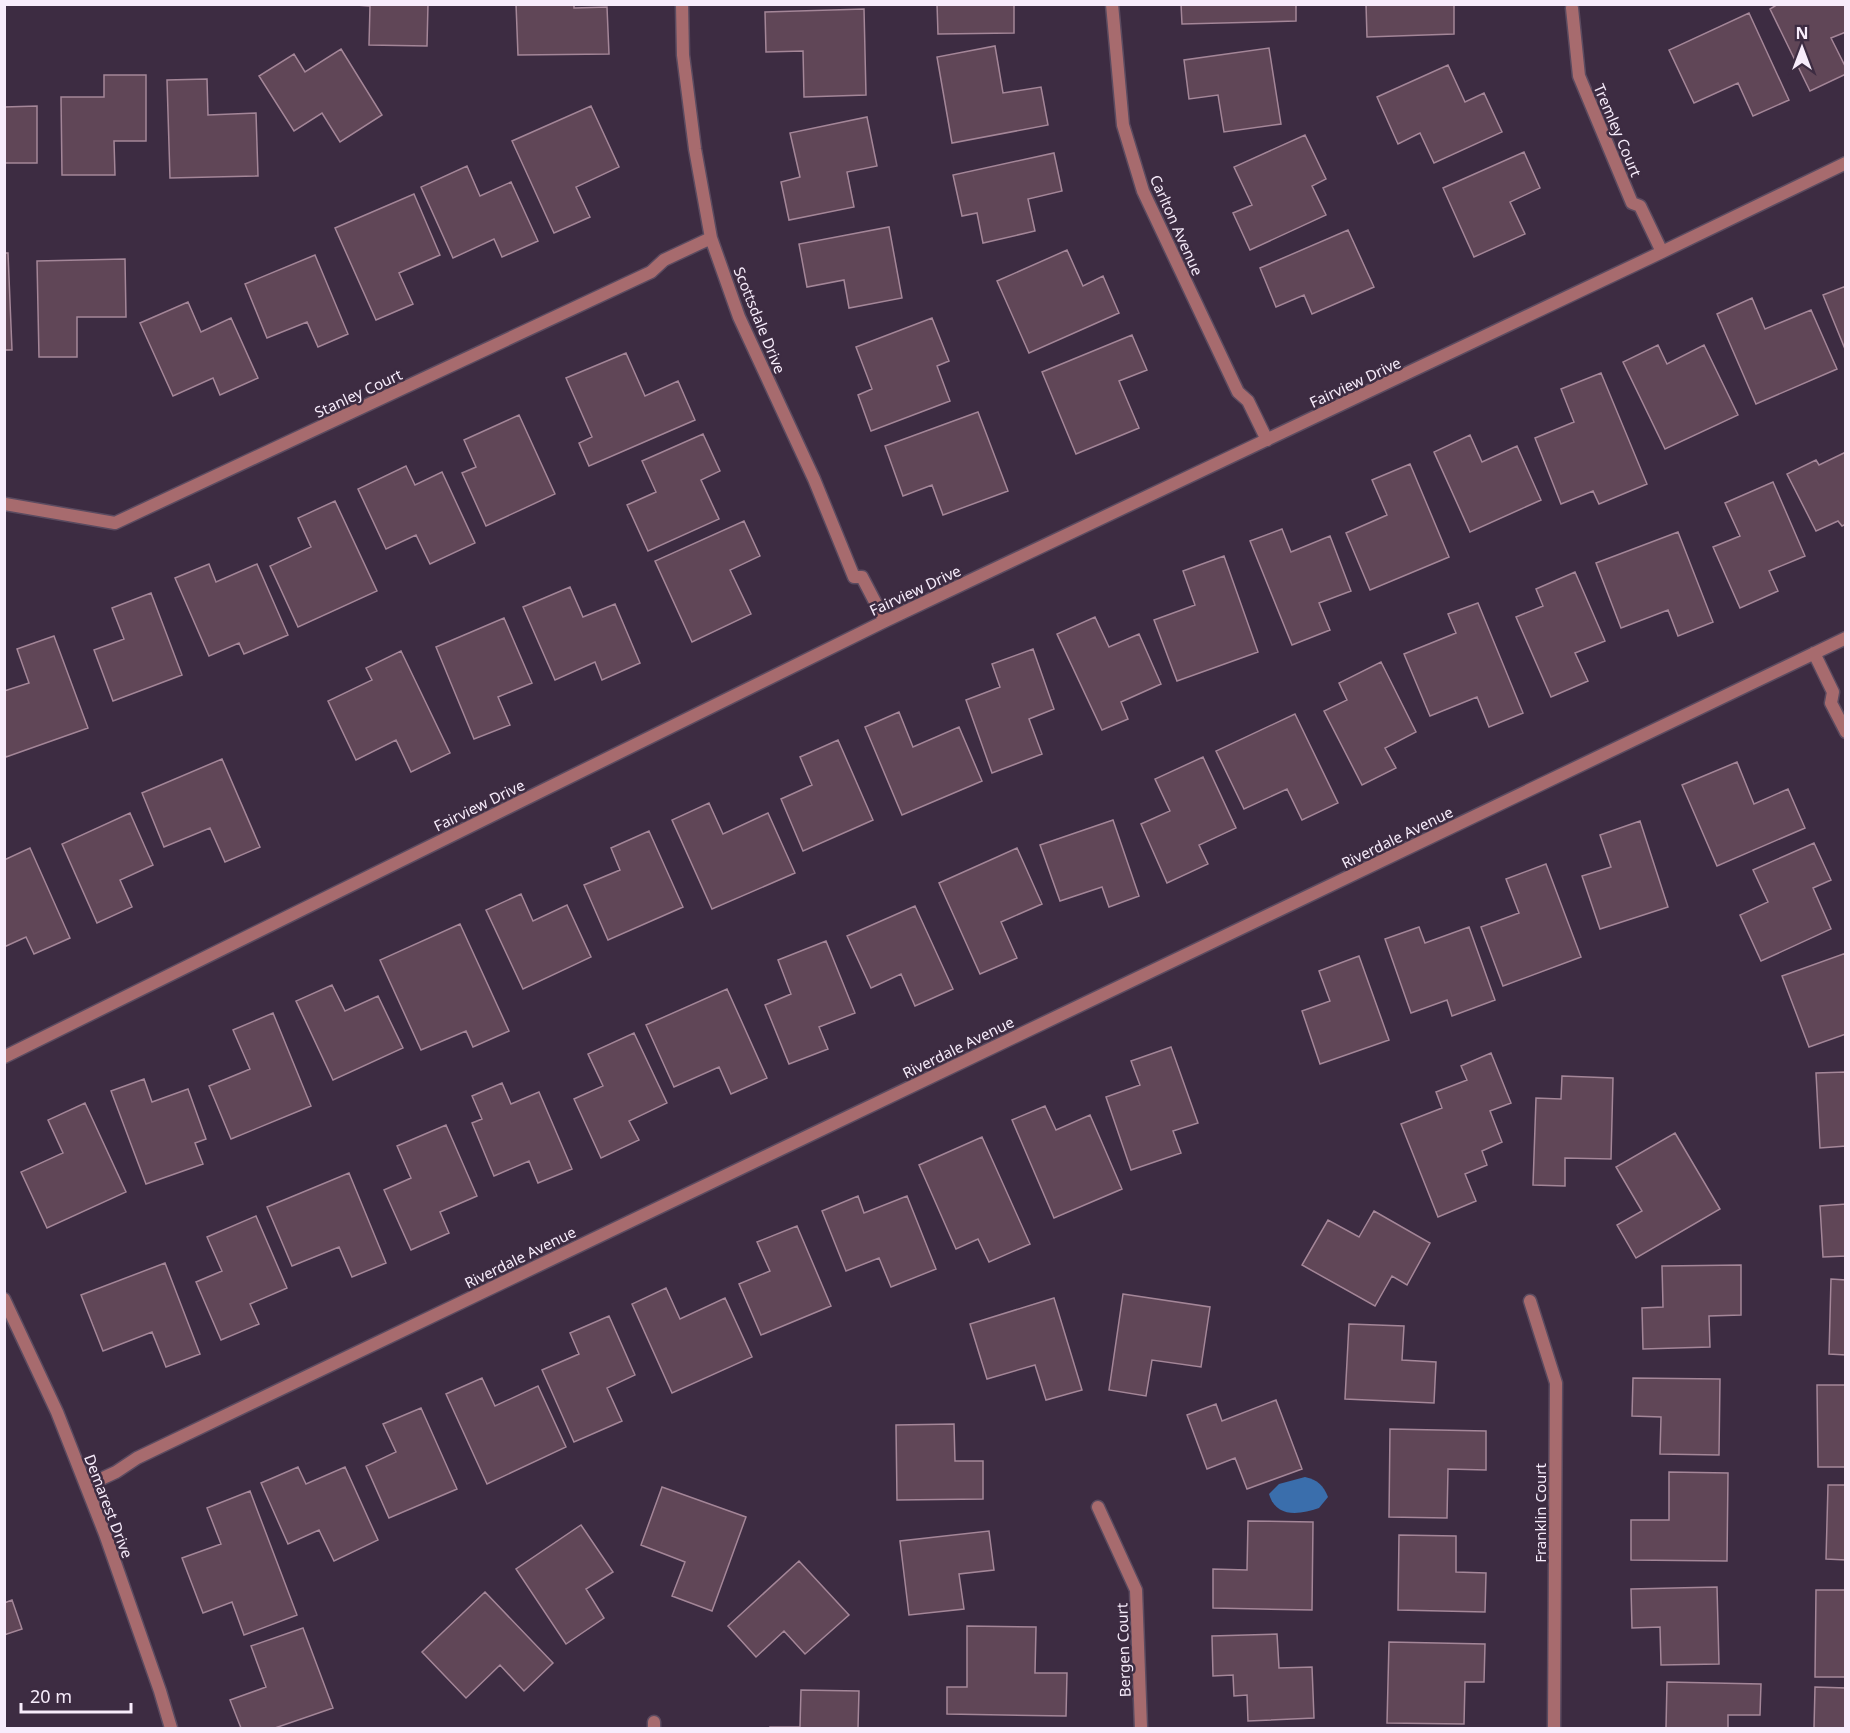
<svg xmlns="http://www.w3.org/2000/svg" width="1850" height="1733" font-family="'Noto Sans',sans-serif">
<rect width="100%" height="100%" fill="#3d2c42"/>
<path fill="#3a6eac" d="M1305 1477C1318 1480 1323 1485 1328 1497L1319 1508C1299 1515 1276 1518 1269 1494L1279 1484Z"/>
<path fill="#604657" stroke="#a48698" stroke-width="1.5" d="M341 4H428L427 46 369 45 370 6Z
M516 4H574V8L607 7 609 54 518 55Z
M937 4H1014V33L938 34Z
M1181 4H1296V21L1182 24Z
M1366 4H1454V34L1367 37Z
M1778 4H1846V32L1831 38 1846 68V74L1810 91 1770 9Z
M864 9 866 95 804 97 803 51 766 52 765 12Z
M1749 13 1789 100 1753 116 1738 83 1694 103 1669 50Z
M995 46 1003 93 1041 87 1048 125 952 143 937 57Z
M1269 48 1281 124 1224 132 1218 95 1189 99 1184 60Z
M341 49 382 115 340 142 322 113 294 131 259 76 294 54 305 72Z
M1448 65 1465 102 1484 93 1502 132 1434 163 1420 133 1398 144 1377 97Z
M104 75H146V141H114L115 175H62L61 97H104Z
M207 79 208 115 256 113 258 176 170 178 167 80Z
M37 106V163H4V107Z
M591 106 619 167 576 187 590 217 554 233 512 141Z
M867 117 877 166 847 172 854 207 789 220 781 182 800 177 790 133Z
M1305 135 1326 179 1312 186 1326 215 1250 250 1233 213 1252 205 1234 167Z
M1524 152 1540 188 1510 202 1525 234 1474 257 1443 188Z
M1054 153 1062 191 1028 199 1035 231 983 243 977 213 962 216 953 175Z
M467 166 480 196 511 182 538 241 502 257 494 239 453 258 421 187Z
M414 194 440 255 399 273 413 304 376 320 335 228Z
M889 227 902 298 849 308 844 280 807 287 799 244Z
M1348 230 1374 287 1312 314 1304 295 1276 307 1260 268Z
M1067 250 1083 286 1103 276 1119 313 1029 353 997 281Z
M4 253H8L12 350H4Z
M315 255 348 334 318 347 307 322 267 338 245 284Z
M125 259 126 317H77V357H39L37 261Z
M1846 286V349H1845L1823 295Z
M1752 298 1765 329 1811 310 1837 369 1756 404 1717 314Z
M188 302 201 332 231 318 258 378 220 395 213 378 173 396 140 323Z
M932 318 949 361 937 366 950 401 871 431 858 395 872 389 856 347Z
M1132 335 1147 370 1119 381 1139 428 1076 454 1042 372Z
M1658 345 1667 364 1704 345 1738 415 1665 449 1623 362Z
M626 353 645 396 678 381 695 420 589 466 579 443 592 437 566 378Z
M1601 373 1647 484 1599 504 1593 491 1561 504 1535 438 1574 422 1561 389Z
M978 412 1008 491 943 515 932 485 903 496 885 446Z
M519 415 555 494 486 526 462 473 476 467 464 440Z
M703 434 720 471 701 480 719 519 648 551 627 505 656 492 642 461Z
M1470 435 1482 462 1517 446 1541 500 1470 532 1434 452Z
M1846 452V524L1842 526 1838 521 1816 531 1787 474 1816 460 1819 465Z
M1410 464 1449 557 1370 590 1346 533 1387 515 1372 480Z
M406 466 415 485 442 472 475 543 430 564 416 535 386 549 358 489Z
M1773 482 1805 556 1769 571 1778 591 1740 608 1713 547 1740 536 1725 503Z
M335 501 377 591 298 627 270 566 311 547 298 518Z
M744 521 760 556 730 570 751 614 692 642 655 561Z
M1282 529 1291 552 1330 536 1351 591 1319 603 1330 630 1292 645 1250 541Z
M1678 532 1713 622 1678 636 1668 610 1621 628 1596 563Z
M1224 556 1258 652 1177 681 1154 620 1195 605 1183 571Z
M209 564 216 582 257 564 288 635 244 654 239 643 209 656 175 578Z
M1575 572 1605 641 1575 653 1588 681 1551 697 1516 617 1543 606 1536 589Z
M570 587 583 617 615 604 640 663 602 680 595 662 555 680 523 607Z
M151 593 182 675 113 701 94 650 124 639 112 608Z
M1478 603 1523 713 1489 727 1477 697 1430 716 1404 654 1456 633 1448 614Z
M1095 617 1109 647 1139 634 1161 684 1121 702 1128 719 1102 730 1057 634Z
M504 618 532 683 498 697 510 725 474 739 436 647Z
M54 636 88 728 6 757 4 752V691L29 683 17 649Z
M1033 649 1054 709 1029 719 1042 754 992 773 966 700 1000 687 992 664Z
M401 651 450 753 411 772 396 740 356 760 328 701 372 680 366 668Z
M1381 662 1416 732 1385 748 1396 768 1362 785 1324 711 1347 700 1339 683Z
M899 712 913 747 959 727 982 781 902 815 865 727Z
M1295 714 1338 803 1302 820 1287 789 1244 809 1216 751Z
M838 740 873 820 803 851 781 799 812 785 800 757Z
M1203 757 1236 828 1199 845 1208 864 1167 883 1141 824 1170 811 1155 779Z
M222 759 260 847 225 862 210 828 164 847 142 793Z
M1737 762 1754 804 1788 789 1805 828 1717 866 1682 785Z
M709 803 723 834 768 813 795 873 712 909 672 820Z
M130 813 153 865 120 880 132 907 97 923 62 844Z
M1113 820 1139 896 1109 907 1102 887 1060 901 1040 845Z
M1640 821 1668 907 1600 929 1582 876 1611 867 1600 835Z
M649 831 683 907 608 940 584 885 620 870 611 848Z
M1814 843 1831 880 1813 888 1831 929 1761 961 1740 915 1768 902 1753 870Z
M30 848 70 938 34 954 26 937 4 947V860Z
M1017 848 1042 904 1001 922 1017 958 980 974 939 883Z
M1546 864 1581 957 1503 986 1481 927 1519 913 1506 879Z
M521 894 533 921 567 905 591 957 523 989 486 910Z
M915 906 953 989 915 1006 901 974 871 988 847 936Z
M460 924 509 1031 473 1047 466 1031 421 1050 380 960Z
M1419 927 1425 943 1469 927 1495 1000 1452 1016 1447 1000 1411 1013 1385 939Z
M826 941 855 1013 819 1027 828 1049 789 1064 765 1005 791 994 778 960Z
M1846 953V1034L1809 1047 1782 976Z
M1359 956 1389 1040 1320 1064 1302 1011 1330 1001 1319 971Z
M332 985 345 1011 378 996 403 1048 333 1080 296 1001Z
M727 989 767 1078 731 1094 719 1067 674 1087 646 1025Z
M273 1013 311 1106 231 1139 209 1086 250 1069 233 1030Z
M634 1033 667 1103 629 1121 639 1140 601 1158 574 1099 603 1086 588 1054Z
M1171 1047 1198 1123 1173 1131 1181 1153 1131 1170 1106 1097 1140 1085 1131 1061Z
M1491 1053 1511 1103 1490 1111 1502 1142 1482 1151 1487 1165 1465 1174 1476 1201 1438 1217 1401 1124 1442 1108 1436 1092 1467 1080 1461 1066Z
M1846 1072V1146L1820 1148 1816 1073Z
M1562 1076 1613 1078 1611 1159 1565 1158V1186L1533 1185 1536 1098 1561 1099Z
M144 1079 152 1102 188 1089 206 1139 195 1143 203 1164 146 1184 111 1091Z
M502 1083 511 1104 539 1092 572 1169 538 1183 529 1161 494 1176 472 1123 482 1119 472 1096Z
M85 1103 126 1192 47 1228 21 1172 63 1153 48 1120Z
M1045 1106 1056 1130 1090 1115 1122 1189 1054 1218 1012 1120Z
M446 1125 477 1196 440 1212 449 1233 411 1250 384 1190 411 1178 397 1146Z
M1675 1133 1720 1209 1636 1258 1617 1225 1642 1211 1616 1167Z
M982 1137 1030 1244 989 1262 978 1239 956 1249 919 1165Z
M349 1173 386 1263 352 1277 339 1247 292 1266 267 1207Z
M858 1196 864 1213 907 1196 936 1269 891 1287 879 1258 846 1271 822 1211Z
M1846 1204V1256L1823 1257 1820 1206Z
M1374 1211 1430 1243 1407 1285 1392 1276 1375 1306 1302 1265 1328 1220 1359 1237Z
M256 1216 287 1288 250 1304 259 1324 221 1340 196 1282 222 1271 207 1237Z
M797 1226 831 1306 761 1335 739 1284 770 1271 757 1242Z
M165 1263 200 1354 166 1367 152 1332 103 1351 81 1295Z
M1741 1265V1315L1709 1316 1710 1347 1643 1349 1642 1308 1663 1307 1662 1266Z
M1831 1279 1846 1280V1355L1829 1354Z
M666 1288 680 1319 725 1298 752 1357 672 1393 632 1304Z
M1123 1294 1210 1307 1201 1367 1152 1360 1146 1396 1109 1390Z
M1054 1298 1082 1390 1046 1400 1035 1365 987 1379 970 1324Z
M609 1316 635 1375 607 1388 622 1421 574 1442 542 1370 579 1354 570 1333Z
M1349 1324 1404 1326 1402 1360 1436 1362 1434 1403 1345 1399Z
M482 1378 495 1406 538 1386 566 1447 487 1484 446 1394Z
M1633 1378 1720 1379 1719 1455 1660 1454 1661 1417 1632 1416Z
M1817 1385H1846V1467H1818Z
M1276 1400 1302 1469 1247 1489 1235 1458 1207 1469 1187 1415 1216 1404 1222 1421Z
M421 1408 457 1489 389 1518 366 1466 396 1452 383 1424Z
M954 1424 955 1461H983V1499L897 1500 896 1425Z
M1390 1429 1486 1431V1470L1448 1469 1447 1518 1389 1517Z
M298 1467 306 1484 345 1467 378 1540 334 1561 319 1530 288 1544 261 1483Z
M1669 1472 1728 1473 1727 1561 1631 1560V1520H1669Z
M1828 1485H1846V1560L1826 1559Z
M662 1487 746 1517 712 1611 672 1596 685 1562 641 1545Z
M250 1491 297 1615 244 1635 232 1602 203 1613 182 1558 221 1544 207 1508Z
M1248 1521 1313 1522 1312 1610 1213 1608V1569L1247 1570Z
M581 1525 613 1572 586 1589 604 1618 566 1644 516 1569Z
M989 1531 994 1570 959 1574 964 1609 909 1615 900 1541Z
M1399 1535 1456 1536V1572L1486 1573 1485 1612 1398 1610Z
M799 1561 849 1615 805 1654 784 1631 756 1657 728 1626Z
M1717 1587 1719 1664 1661 1665 1660 1627 1632 1628 1631 1589Z
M1816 1590H1846V1677H1815Z
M485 1592 553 1663 524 1691 500 1665 466 1698 422 1652Z
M12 1600 22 1629 4 1635V1603Z
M967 1626 1036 1627 1035 1673H1067L1066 1716 947 1714V1687H967Z
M303 1628 333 1708 275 1728H241L230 1700 266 1687 251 1646Z
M1277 1634 1279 1668 1312 1667 1314 1718 1248 1721 1247 1695 1234 1696 1233 1675 1213 1676 1212 1636Z
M1389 1642 1485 1644 1484 1682H1465L1464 1724 1387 1723Z
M1667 1682 1761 1684 1760 1715H1728V1728H1666Z
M1815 1687 1846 1688V1728H1814Z
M801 1690 859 1691 858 1728H770V1727H800Z"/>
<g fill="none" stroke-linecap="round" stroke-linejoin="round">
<defs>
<path id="minor" d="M682 4 683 55 695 149 711 238 739 317 814 479 854 577H862L885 621
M1112 4 1123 125 1143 191 1238 392 1248 401 1267 440
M1572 8 1579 76 1632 203 1640 206 1662 252
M5 504 115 523 651 272 664 260 711 238
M1814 653 1833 692 1831 703 1846 732
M4 1057 885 621 1662 252 1846 163
M4 1299 57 1412 105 1534 160 1691 171 1728
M1530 1301 1556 1383 1554 1728
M86 1486 116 1472 137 1458 1846 638
M1098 1507 1136 1590 1141 1728
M654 1722V1728"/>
</defs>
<use href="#minor" stroke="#5b4b60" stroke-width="15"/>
<use href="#minor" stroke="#a76b6e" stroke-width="12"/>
</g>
<g text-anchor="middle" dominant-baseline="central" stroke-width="5" stroke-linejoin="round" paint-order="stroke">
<g font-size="15" fill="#f7ecfb" stroke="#3d2c42">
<text transform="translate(1618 130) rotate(67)">Tremley Court</text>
<text transform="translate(1177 225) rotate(66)">Carlton Avenue</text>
<text transform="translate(760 320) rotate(68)">Scottsdale Drive</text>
<text transform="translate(1355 382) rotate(-25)">Fairview Drive</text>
<text transform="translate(358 393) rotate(-25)">Stanley Court</text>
<text transform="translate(915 590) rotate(-25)">Fairview Drive</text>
<text transform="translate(479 805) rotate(-26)">Fairview Drive</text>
<text transform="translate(1397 837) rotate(-26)">Riverdale Avenue</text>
<text transform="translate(958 1047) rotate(-26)">Riverdale Avenue</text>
<text transform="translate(520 1257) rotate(-26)">Riverdale Avenue</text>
<text transform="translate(109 1506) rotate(69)">Demarest Drive</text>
<text transform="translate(1540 1513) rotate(-90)">Franklin Court</text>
<text transform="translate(1123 1650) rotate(-92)">Bergen Court</text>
</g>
</g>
<rect width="1850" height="1733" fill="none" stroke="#f7ecfb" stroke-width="12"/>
<g transform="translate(1802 48)" stroke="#3d2c42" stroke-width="4.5" paint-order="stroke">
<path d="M0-4.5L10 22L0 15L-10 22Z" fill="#f7ecfb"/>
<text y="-9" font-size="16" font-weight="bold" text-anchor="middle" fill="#f7ecfb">N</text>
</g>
<path d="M21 1703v9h110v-9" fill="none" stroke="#f7ecfb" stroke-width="3"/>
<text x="30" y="1703" font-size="18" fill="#f7ecfb" stroke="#3d2c42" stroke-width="4.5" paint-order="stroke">20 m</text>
</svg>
